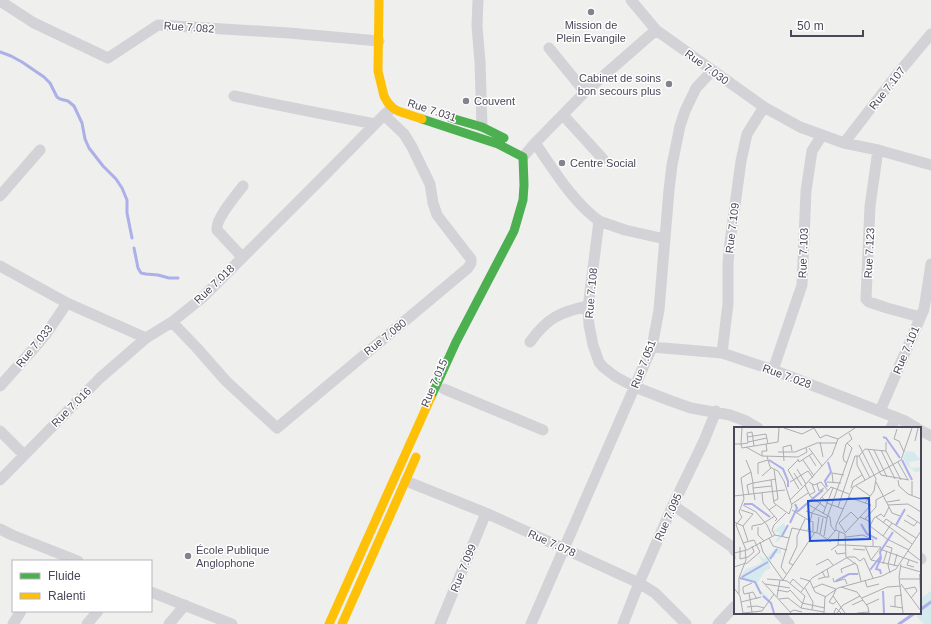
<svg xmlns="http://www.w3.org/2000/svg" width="931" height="624" font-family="Arial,sans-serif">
<rect width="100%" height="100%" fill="#efefee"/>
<path fill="#d5eaec" d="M931 591V624H924L917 617 916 613H920V599Z"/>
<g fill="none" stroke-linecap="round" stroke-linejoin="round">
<path stroke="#acafe8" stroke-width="3" d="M0 52 11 56 22 62 44 77 50 83 57 97 60 99 68 101 74 106 82 123 85 139 89 148 103 166 116 179 122 188 127 200V213L132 238
M134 248 138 268 141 273 146 274 158 275 169 278H178
M920 610 931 602
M899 624 915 613"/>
<path stroke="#d3d2d6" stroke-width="11" d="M478 0 477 26 480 62 482 127
M631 0 656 30 764 107 800 127 844 143 878 150 931 165
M0 1 34 23 108 58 158 25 289 33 379 41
M549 48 585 92
M234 96 318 113 375 124
M563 115 603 159
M535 143C554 170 572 201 599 221L588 308 589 325 593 345 599 362 603 367 616 377 635 387 671 401 691 408 730 415 746 421 758 428
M844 143 895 77 931 34
M878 150 870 206 866 299 869 302 887 308 920 317
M523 157 535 143 585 92 656 30
M0 196 40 150
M599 221 625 230 665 239
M242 257 217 230C215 220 236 195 243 186
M0 266 67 303 146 338 172 322 202 298 319 181 384 115 390 110
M172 322 196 347 226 381 277 428 468 268 471 263V259L437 215 433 203 430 184 412 147 404 134 384 115
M530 342C547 318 560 312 588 306
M652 347 722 353 773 370 905 421 917 428
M722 353 728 304V263L730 242 741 161 747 134 764 107
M773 370 802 285 806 191 812 151 822 135
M0 386 36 346 46 334 67 303
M444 389 543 430
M880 411 924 309 931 264
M891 428 896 417
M920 430 931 436
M0 431 24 455
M0 480 100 378 146 338
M406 481 486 513 639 583 655 593 686 624
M673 505 732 547 735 551
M0 529 12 535 78 561
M920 558 921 559
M151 592 232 624
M779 613 789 624
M13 624 21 611
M87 624 98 611
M169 624 185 605
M440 624 486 513
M531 624 652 347 659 310 669 190 672 165 680 126 685 111 696 88 712 71
M623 624 639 583 673 505 704 441 716 411
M718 624 735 606"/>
<path stroke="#4caf50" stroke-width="9" d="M451 118 482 127 504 138
M422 119 498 144 523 157 524 185 523 200 514 231 456 342 431 397"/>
<path stroke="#ffc107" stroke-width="9" d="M379 0 378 71 384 96 388 103 393 108 398 111 422 119
M329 624 431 397
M342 624 416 457"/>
</g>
<g fill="#84828d" stroke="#fff" stroke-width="1.5">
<circle cx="591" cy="12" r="4"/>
<circle cx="669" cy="84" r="4"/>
<circle cx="466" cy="101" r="4"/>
<circle cx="562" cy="163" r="4"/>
<circle cx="188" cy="556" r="4"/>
</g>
<g text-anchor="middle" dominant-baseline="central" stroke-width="3" stroke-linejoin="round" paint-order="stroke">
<g font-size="11" fill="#4b4759" stroke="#fff" text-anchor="start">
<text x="591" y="25" text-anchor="middle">Mission de<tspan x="591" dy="13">Plein Evangile</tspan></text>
<text x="661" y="78" text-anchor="end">Cabinet de soins<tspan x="661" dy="13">bon secours plus</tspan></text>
<text x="474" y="101">Couvent</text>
<text x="570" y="163">Centre Social</text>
<text x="196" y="550">École Publique<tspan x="196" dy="13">Anglophone</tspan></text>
</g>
<g font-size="11" fill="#4b4759" stroke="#fff">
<text transform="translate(189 27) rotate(4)">Rue 7.082</text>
<text transform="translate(707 67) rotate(36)">Rue 7.030</text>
<text transform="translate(887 88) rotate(-52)">Rue 7.107</text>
<text transform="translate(432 110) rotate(18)">Rue 7.031</text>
<text transform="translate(732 228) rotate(-83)">Rue 7.109</text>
<text transform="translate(803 253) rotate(-88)">Rue 7.103</text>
<text transform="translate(869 253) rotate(-87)">Rue 7.123</text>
<text transform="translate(214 284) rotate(-44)">Rue 7.018</text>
<text transform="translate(591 293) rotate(-85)">Rue 7.108</text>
<text transform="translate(385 337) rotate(-39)">Rue 7.080</text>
<text transform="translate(34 346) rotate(-51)">Rue 7.033</text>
<text transform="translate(906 350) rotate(-67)">Rue 7.101</text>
<text transform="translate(643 364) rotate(-69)">Rue 7.051</text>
<text transform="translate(787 376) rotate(20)">Rue 7.028</text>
<text transform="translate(434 383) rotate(-67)">Rue 7.015</text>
<text transform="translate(71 407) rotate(-45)">Rue 7.016</text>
<text transform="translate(668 517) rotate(-66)">Rue 7.095</text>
<text transform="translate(552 543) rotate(24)">Rue 7.078</text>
<text transform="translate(463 568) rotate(-68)">Rue 7.099</text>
</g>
</g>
<g transform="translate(734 427)">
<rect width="187" height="187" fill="#efefee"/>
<path d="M172 24 180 25 184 31 187 30 186 33 175 35 177 41 187 40V44L181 45 173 38 169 31ZM50 96 53 103 45 114 41 115 46 106 39 104ZM42 121 47 122V126L41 127V131L39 130 35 137 37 141 31 144 24 155 26 163 33 169 38 178 28 170 23 156 5 152 12 142 26 137 28 134 24 128 31 132Z" fill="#d5eaec"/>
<path fill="none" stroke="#acafe8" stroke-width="2" d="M149 10 152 11 166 31M35 33 49 42 54 54V60M168 33 178 53M93 60 91 54 97 45 94 35M10 77H18L36 90M63 85 89 63M56 96 63 81 61 77M127 97 133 107 143 112M162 98 171 82M48 109 54 98M36 132 43 122M136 143 147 129M147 147 146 143 142 142 147 131 146 125 159 105M186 147 187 164M8 150 34 135M6 151 21 155 27 167M102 154 115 147H124M149 164 150 186M29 169 37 176 40 186"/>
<path fill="none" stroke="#adacb2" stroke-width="1" d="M50 1 68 7 80 1M80 1 86 11 92 8 104 12 121 1M163 2 160 12 165 14 170 25M13 10 32 7 34 17M181 14 184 1M14 15 33 11M86 15 89 30M152 15V24L167 53M14 16 7 17 8 21 44 15 45 1M14 16 13 6 18 5 20 19M0 17H7L8 1M32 17 33 24H28V29L64 30M125 18 142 52 140 64 131 76M12 20 28 29M75 21 88 39M134 22 147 48 175 53M140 23 153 50M147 23 161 52M44 25H61L83 16H103M75 28 82 39M33 29 36 40 44 44 50 54 58 79 55 87 40 76 37 53M123 29V38L131 53M125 29 136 51M64 30 73 25 72 21M64 32 65 35 79 26M64 33 54 43 65 62M69 33 80 49M50 34 49 20 57 18 58 24M164 35 174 53M113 36 110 34 109 30 112 17 118 12 115 6M63 42 72 57M60 46 68 59M24 47V36L34 33M28 49 37 41M7 51 10 72 5 85 8 90 2 98 12 123M7 51 17 45 12 33M164 53 165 59 174 67 187 72M56 55 74 44 79 51M75 55 80 58 87 55 94 64M93 55 107 56M99 55 98 46 110 48M142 55 155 80 150 90 147 87 140 91 136 99 153 112 175 123M83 57 85 64 90 61M38 59 19 61V56L42 52M122 59 136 69M19 61 21 73M117 61 119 54 128 48M28 66 29 76 35 83M15 68 13 58 19 56 17 45M75 68 81 65 78 57M178 68V54M0 69 51 63M150 69 161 63M88 70 93 76 109 82M114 70 137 78 126 90M86 72 97 60 115 67M56 73 71 58M40 74 44 72 40 42M153 75 166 73M58 77 74 66M9 78 22 85 33 98 38 109M75 78 96 90 97 99 101 104M154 78 174 77 187 85M104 80 121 29H125L131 22 152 24M155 80 158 86 166 89M92 81 76 69 71 58 98 28 104 12M58 83 76 94M72 84 93 91M77 87 87 75M89 87 99 61M173 88 187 97M142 90 178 117M131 92 142 80V73L149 69M170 93 180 99 183 95M41 94 43 92 35 83 42 78M76 94 79 95V104M0 95 9 99 19 87 7 83M158 96 182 111M9 99 14 114M24 100V108L30 114M18 103V99L28 97 41 89M74 103 78 87M83 105 85 90M111 105 105 96 117 85 124 92M111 106 126 90 137 95M86 107 89 91M41 108 38 103 40 98 52 86M90 109 93 91 118 21 113 16M149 109 158 96 152 92 149 96M112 110 129 108 139 113V119M35 111 39 119 53 123M94 112 102 103M26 115 29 125 49 153 81 105M9 116 20 113 22 117M104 118 105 105M131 119 137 133 164 139M152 119 158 121 154 138 156 146M0 120 1 132M6 120V132L14 130 20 125 18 119M119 122 131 123M146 122 184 136M97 123 104 118H111L147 120 137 133M101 123 103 127 112 126M174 124 187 134M0 126 13 123 41 108 55 111M175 133 173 138 180 140M12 137 26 125 22 117M149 137 153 124M167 137 165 150 169 186M59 138 55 136 63 119V109L71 92M82 138 94 132 99 138M160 139 163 127M166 139 187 145M0 140 12 136M108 146 107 142 122 136M52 147 47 140 58 101 84 106 97 115M91 150H95L93 142M66 151 76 154 81 165 92 170M99 151 100 155 111 152 113 157M33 152 46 153M84 152 91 150 88 144M166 152H187M131 153 133 160 145 157M28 154 57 186M127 154 123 138 112 130 111 107 102 103V98L119 60 167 33 178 1M56 156 59 152 70 162M31 157 56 161M167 157 187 184M107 160 123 165 134 180 135 186M0 161 6 169 9 186M71 161 79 175 78 183M79 161 88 157 102 162 99 169 111 186M171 162 181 160 183 164 177 171M43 163 54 165 56 163M56 163 68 176 91 181M67 165 78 151 114 130H121L126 134 130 131 139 151M15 166 19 165 23 172M5 167V151L12 133 11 123M99 169 95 175 99 177 103 174M43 170 46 153 53 154 71 169 67 181M128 171 153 160 167 159M45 172 54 171 67 181 90 185M7 175 27 170M118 178 129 173M132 178 145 172M156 179 169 181M13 180 23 179 30 181M161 180V169L168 168M18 185 15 166 10 167 9 163V160L18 156M56 185 60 183 68 185M9 186 28 184 40 167M90 186 91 170 104 161 148 149 162 142 187 104M100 186 102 181 107 186M103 186 109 178 126 169M123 186 135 185"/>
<path fill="#1d4ed8" fill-opacity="0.15" stroke="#1d4ed8" stroke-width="2" d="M135 71 136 112 76 114 74 74Z"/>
<rect width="187" height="187" fill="none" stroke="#4b4759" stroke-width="2"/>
</g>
<rect x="12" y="560" width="140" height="52" fill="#ffffff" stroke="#b7b5bd"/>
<rect x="20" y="573" width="20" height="6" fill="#4caf50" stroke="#b7b5bd"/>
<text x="48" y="580" font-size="12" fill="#4b4759">Fluide</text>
<rect x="20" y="593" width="20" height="6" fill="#ffc107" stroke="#b7b5bd"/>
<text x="48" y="600" font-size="12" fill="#4b4759">Ralenti</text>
<path d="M791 30v6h72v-6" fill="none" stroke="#4b4759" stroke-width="2"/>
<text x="797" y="30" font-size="12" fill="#4b4759" stroke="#ffffff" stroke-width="3" paint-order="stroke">50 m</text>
</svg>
